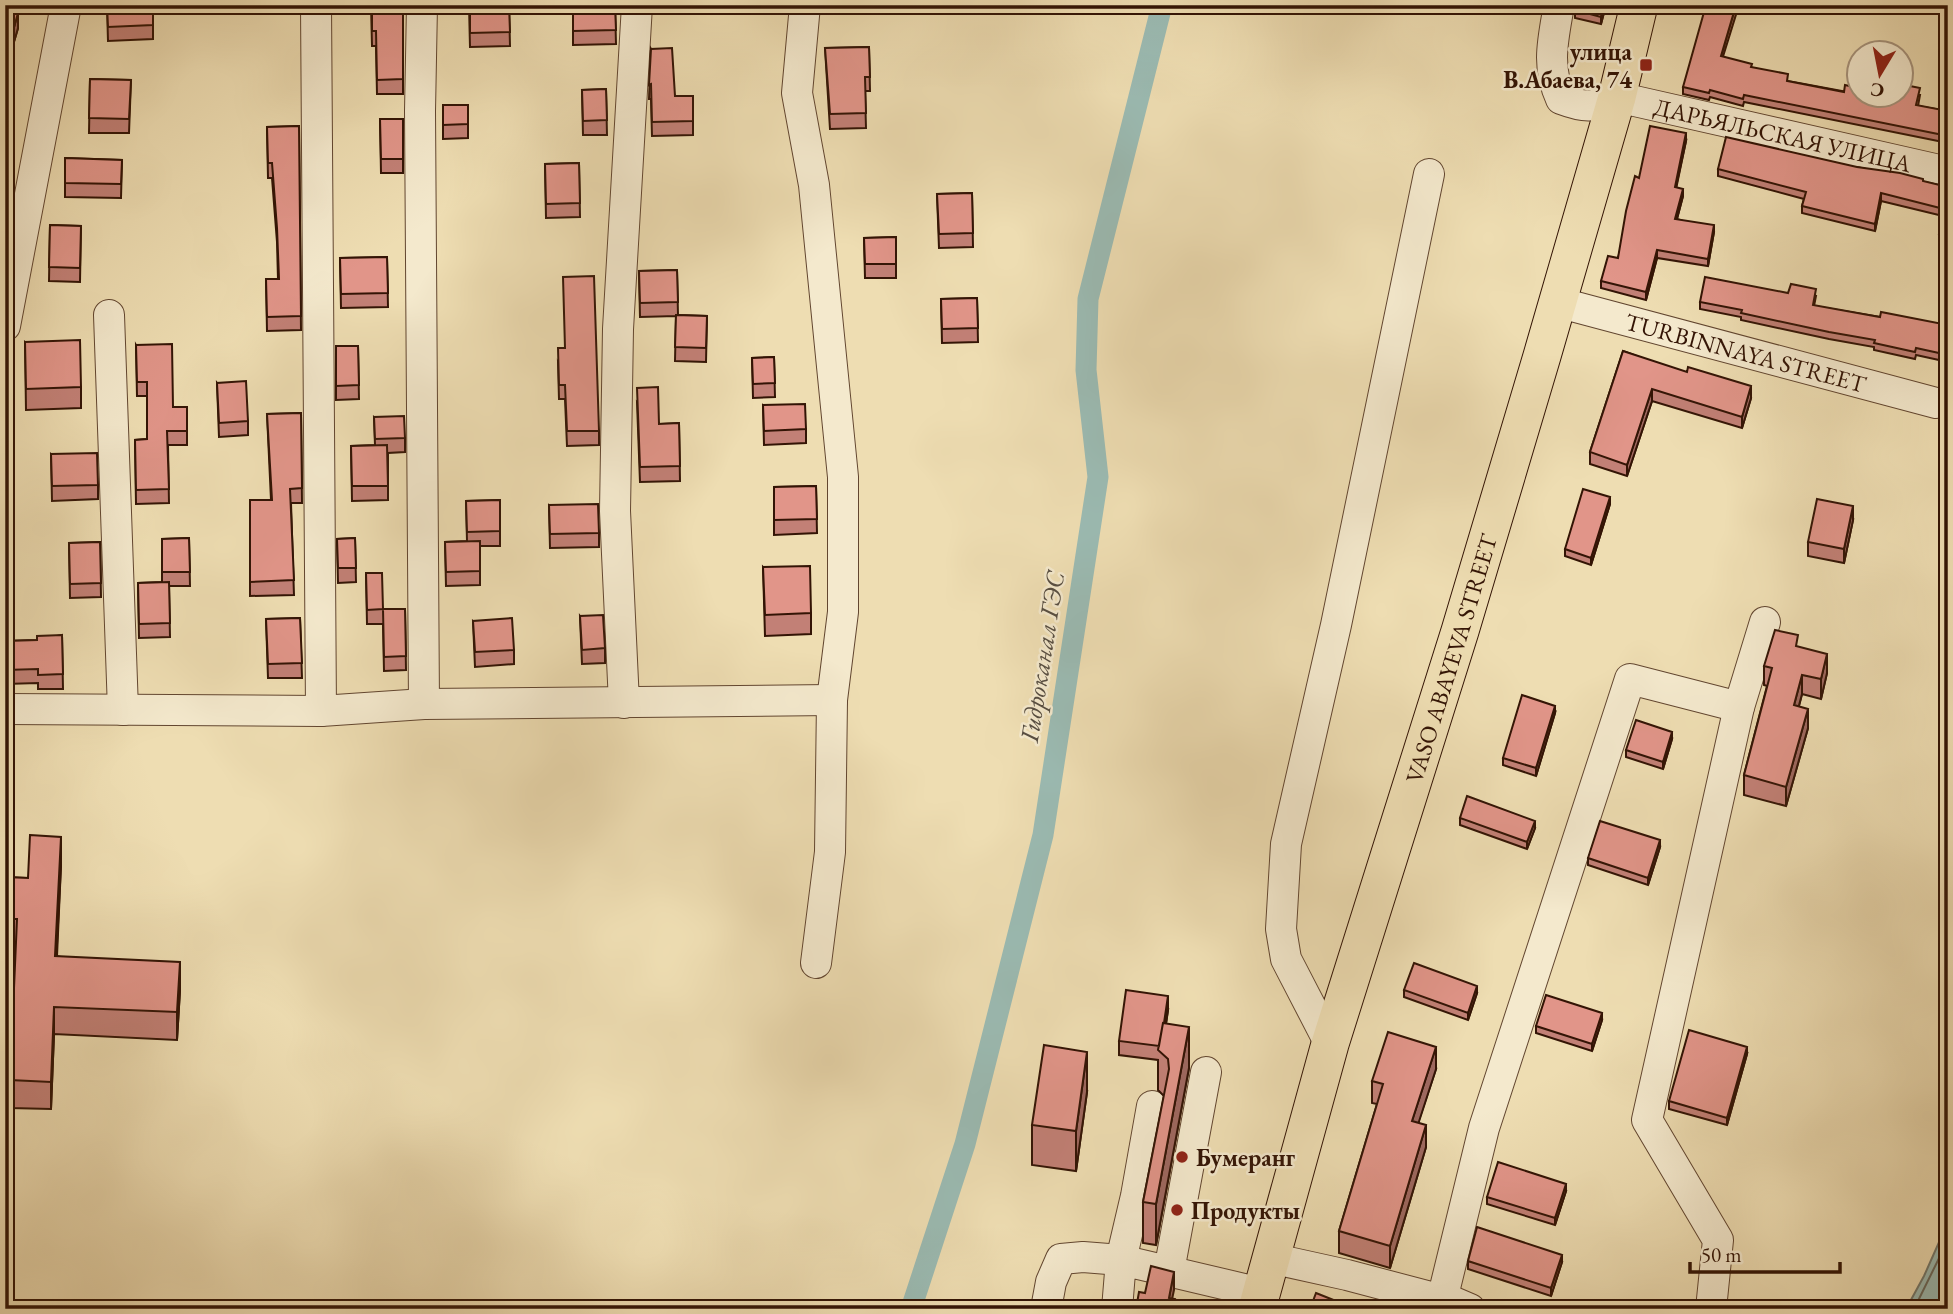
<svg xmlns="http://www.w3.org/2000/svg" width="1953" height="1314" font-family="'EB Garamond',serif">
<rect width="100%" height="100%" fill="#eeddb2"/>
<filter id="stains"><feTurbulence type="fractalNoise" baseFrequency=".00286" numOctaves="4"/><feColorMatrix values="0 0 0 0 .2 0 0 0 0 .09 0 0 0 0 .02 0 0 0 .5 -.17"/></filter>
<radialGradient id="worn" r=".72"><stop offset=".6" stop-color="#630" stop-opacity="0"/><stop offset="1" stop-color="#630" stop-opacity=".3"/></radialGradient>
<path fill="#9bbbb3" stroke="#71786d" stroke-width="2" d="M1948 1222V1309H1906L1924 1276Z"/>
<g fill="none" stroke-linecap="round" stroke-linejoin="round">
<path stroke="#67685c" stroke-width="2" d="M1914 1309 1948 1240"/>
<path stroke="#9bbbb3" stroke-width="21" d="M911 1309 965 1144 1043 835 1098 477 1086 370 1088 299 1162 5"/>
<defs>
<g id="minor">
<path d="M316 5 321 711"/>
<path d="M422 5 420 111 424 704"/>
<path d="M805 5 797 93 814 185 843 477V612L832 700 830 852 816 963"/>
<path id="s1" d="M1559 5C1553 40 1546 66 1561 99 1585 108 1593 108 1617 97L1948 172"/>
<path id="s2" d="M1556 304 1572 306 1936 403"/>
<path d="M109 315 123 710"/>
<path d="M5 326 66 5"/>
<path d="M624 703 615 511 618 329 637 5"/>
<path d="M5 709 321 711 424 704 832 700"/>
<path d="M1330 1044 1286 959 1281 929 1286 844 1336 625 1429 174"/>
<path d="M1270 1258 1347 1275 1442 1300H1449L1470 1309"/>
<path d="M1169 1271 1206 1072"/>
<path d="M1442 1300 1484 1128 1630 679 1739 707"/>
<path d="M1046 1309 1051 1282 1061 1259 1083 1257 1121 1260 1136 1196 1152 1106"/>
<path d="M1117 1309 1121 1260 1261 1293"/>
<path d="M1711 1309 1718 1240 1647 1120 1739 707 1765 622"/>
</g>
<g id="major">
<path id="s3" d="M1257 1309 1330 1044 1460 631 1542 356 1617 97 1639 5"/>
</g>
</defs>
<use href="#minor" stroke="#624630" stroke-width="32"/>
<use href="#major" stroke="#331405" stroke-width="39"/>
<use href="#minor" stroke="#f4e9cd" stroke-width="30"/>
<use href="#major" stroke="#eeddb2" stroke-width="37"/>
</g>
<path fill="#c28076" stroke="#331405" stroke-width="2" d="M5 5 18 28 11 52 5 51Z
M107 5H153V39L108 41Z
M371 5H403V94H377L376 46H372Z
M469 5H509L510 46 470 47Z
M573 5H615L616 44 573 45Z
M1575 5H1606L1601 24 1575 18Z
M869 47 870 91H865L866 128 830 129 825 48Z
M651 49 675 96H693V135L652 136 651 99H649Z
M1723 57 1788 81 1858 94 1920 95 1918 106 1948 111V143L1744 102 1743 106 1710 97 1709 100 1683 94V87Z
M90 79 131 80 129 133H89Z
M606 89 607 135H583L582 90Z
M443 105H468V138L443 139Z
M380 119H403V173H381Z
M299 126 301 330 267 331 266 279H278L277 242 272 178H268L267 127Z
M1686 141 1676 187 1683 196 1677 219 1714 232 1708 266 1657 258 1646 300 1601 288V281L1618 258 1639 178Z
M65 158 122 160 121 198 65 197Z
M579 163 580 217 546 218 545 164Z
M1857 167 1948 187V242L1939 241V234L1943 216 1881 201 1875 231 1802 213V206L1804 199 1718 176V169Z
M972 193 973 247 939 248 937 194Z
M50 225 81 226 80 282 49 281Z
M896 237V278H865L864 238Z
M387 257 388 307 341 308 340 258Z
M677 270 678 315 707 316 706 362 675 361 676 316 640 317 639 271Z
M1788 293 1816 296 1814 306 1880 317 1948 325V362L1916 355 1915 359 1874 350V347L1829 339 1741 320V317L1700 309V302Z
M977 298 978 342 942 343 941 299Z
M25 342 81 387V408L26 410Z
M136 345 173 407H187V445H168L169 503 136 504 135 440 147 439V396H137Z
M336 346H358L359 399 336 400Z
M1623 351 1751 398 1742 428 1652 401 1627 476 1590 464V452Z
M774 357 775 397 753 398 752 358Z
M558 362 599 431V445L567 446 565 399H559Z
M217 383 248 421V435L219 437Z
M637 402 659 424 679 423 680 481 640 482Z
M763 405 806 429V443L764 445Z
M301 413 302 503H291L294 595 250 596V500H271L267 414Z
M374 417 405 438V452L388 453V500L352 501 351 446 375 445Z
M51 454 98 485V499L52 501Z
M816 486 817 533 774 535V487Z
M500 500V546H480V585L446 586 445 542 467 541 466 501Z
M1610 504 1591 565 1565 556V549Z
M549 505 599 533V547L550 548Z
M1853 520 1844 563 1808 556V542Z
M189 538 190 586H169L170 637 139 638 138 583 162 582V539Z
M355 538 356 582 338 583 337 539Z
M100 542 101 597 70 598 69 543Z
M763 567 811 613V634L765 636Z
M366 573 383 609H405L406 670 384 671 383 624H367Z
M580 616 605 648V663L582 664Z
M300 618 302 678H268L266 619Z
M473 621 514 650V664L475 667Z
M62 635 63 689H38V683L5 684V641L37 640Z
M1798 647 1827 673 1821 699 1802 694 1799 706 1808 728 1786 806 1744 795V775L1767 686 1764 685V666Z
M1555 713 1536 776 1503 765V758Z
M1672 739 1663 769 1626 757V750Z
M1460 818 1535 828 1527 849 1460 825Z
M1660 847 1648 885 1588 865V858Z
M61 865 57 956 180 990 177 1040 54 1034 51 1109 10 1108V1080L16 947 5 946V877L28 878Z
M1404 990 1477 993 1468 1020 1404 997Z
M1168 1010 1166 1023 1189 1068 1156 1245 1143 1243V1202L1164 1096 1158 1090V1060L1119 1055V1041Z
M1602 1020 1592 1051 1536 1033V1026Z
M1747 1054 1727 1125 1669 1109V1101Z
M1436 1069 1418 1123 1426 1147 1390 1268 1339 1253V1231L1377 1104 1372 1103V1081Z
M1087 1092 1076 1171 1032 1165V1125Z
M1566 1191 1555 1225 1487 1204V1197Z
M1468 1261 1562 1262 1551 1296 1468 1269Z"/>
<path fill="#9e6860" stroke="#331405" stroke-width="2" d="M1604 5H1606L1601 24V17Z
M1736 5H1739L1721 63V56Z
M18 13V28L11 52V38Z
M1686 133V141L1675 194V187Z
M1683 189V196L1675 226V219Z
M1881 193V201L1875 231V224Z
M1714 225V232L1708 266V259Z
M1657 250V258L1646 300V292Z
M1751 386V398L1742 428V417Z
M1652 389V401L1627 476V465Z
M1610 497V504L1591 565V558Z
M1853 506V520L1844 563V549Z
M1827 654V673L1821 699V679Z
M1802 675V694L1794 724V705Z
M1555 706V713L1536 776V768Z
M1808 709V728L1786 806V787Z
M1672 732V739L1663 769V762Z
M1535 821V828L1527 849V842Z
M61 837V865L55 984V956Z
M1660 840V847L1648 885V878Z
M180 962V990L177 1040V1012Z
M1477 986V993L1468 1020V1013Z
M1168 996V1010L1162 1053 1161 1047Z
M54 1007V1034L51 1109V1082Z
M1602 1013V1020L1592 1051V1044Z
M1189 1027V1068L1156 1245V1204Z
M1436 1047V1069L1412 1143V1121Z
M1747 1047V1054L1727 1125V1118Z
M1087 1052V1092L1076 1171V1131Z
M1426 1125V1147L1390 1268V1246Z
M1566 1184V1191L1555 1225V1218Z
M1562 1255V1262L1551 1296V1288Z
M1174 1272V1290L1170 1309 1169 1298Z"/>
<path fill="#e19589" stroke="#331405" stroke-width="2" d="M5 5H7L6 10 18 13 11 38 5 37Z
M107 5H153V25L108 27Z
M372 5H403V79L377 80 376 31H372Z
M470 5H509L510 32 470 33Z
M573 5H615L616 30 573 31Z
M1575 5H1604L1601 17 1575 10Z
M1706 5H1736L1721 56 1752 64 1751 67 1788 74 1787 81 1844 92 1845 85 1858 88V94H1900V84L1920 88 1916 105 1948 111V136L1744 95 1743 99 1710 90 1709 93 1683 87Z
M869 47 870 77H865L866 113 830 114 825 48Z
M672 48 675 96H693V121L652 122 651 84 649 85 651 49Z
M90 79 131 80 129 119 89 118Z
M606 89 607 120 583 121 582 90Z
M443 105H468V124L443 125Z
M380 119H403V159H381Z
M299 126 301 316 267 317 266 279H279L277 228 272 163H268L267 127Z
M1650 126 1686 133 1675 187 1683 189 1675 219 1714 225 1708 259 1657 250 1646 292 1601 281 1608 256 1618 258 1626 211 1635 176 1639 178Z
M1726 137 1857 167 1900 173 1923 179V181L1948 187V235L1939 234 1944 209 1881 193 1875 224 1802 206 1806 192 1718 169Z
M65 158 122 160 121 184 65 183Z
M579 163 580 203 546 204 545 164Z
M972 193 973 233 939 234 937 194Z
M50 225 81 226 80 268 49 267Z
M896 237V264H865L864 238Z
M387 257 388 293 341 294 340 258Z
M677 270 678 302 640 303 639 271Z
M594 276 599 431H567L565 385H559L558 348H565L563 277Z
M1705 277 1788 293 1791 284 1816 289 1813 305 1880 317 1881 312 1948 325V355L1916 348 1915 352 1874 343 1875 340 1829 332 1741 313 1742 310 1700 302Z
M977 298 978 328 942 329 941 299Z
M676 315 707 316 706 348 675 347Z
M80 340 81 387 26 389 25 342Z
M172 344 173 407H187V431H167L169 489 136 490 135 440 147 439V382H137L136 345Z
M336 346H358L359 385 336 386Z
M1623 351 1687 372 1688 367 1751 386 1742 417 1652 389 1627 465 1590 452Z
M774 357 775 383 753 384 752 358Z
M246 381 248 421 219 423 217 383Z
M658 387 659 424 679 423 680 466 640 467 637 388Z
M805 404 806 429 764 431 763 405Z
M301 413 302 488 290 489 294 580 250 582V500H272L267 414Z
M404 416 405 438 375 439 374 417Z
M387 445 388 486H352L351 446Z
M97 453 98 485 52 486 51 454Z
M816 486 817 519 774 520V487Z
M1583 489 1610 497 1591 558 1565 549Z
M1817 499 1853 506 1844 549 1808 542Z
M500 500V531L467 532 466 501Z
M598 504 599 533 550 534 549 505Z
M189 538 190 572H162V539Z
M355 538 356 568H338L337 539Z
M480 541V571L446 572 445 542Z
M100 542 101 583 70 584 69 543Z
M810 566 811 613 765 615 763 567Z
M366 573H382L383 609 367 610Z
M169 582 170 623 139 624 138 583Z
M383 609H405L406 656 384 657Z
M603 615 605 648 582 650 580 616Z
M300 618 302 663 268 664 266 619Z
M512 618 514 650 475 652 473 621Z
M1775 630 1798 635 1796 646 1827 654 1821 679 1802 675 1794 705 1808 709 1786 787 1744 775 1772 668 1764 666Z
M62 635 63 674 38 675V669L5 670V641L37 640V636Z
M1522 695 1555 706 1536 768 1503 758Z
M1636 720 1672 732 1663 762 1626 750Z
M1467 796 1535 821 1527 842 1460 818Z
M1600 821 1660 840 1648 878 1588 858Z
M30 835 61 837 55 956 180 962 177 1012 54 1007 51 1082 10 1080 17 919H5V877L28 878Z
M1414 963 1477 986 1468 1013 1404 990Z
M1126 990 1168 996 1164 1023H1163L1159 1046 1119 1041Z
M1546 995 1602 1013 1592 1044 1536 1026Z
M1163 1023 1189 1027 1156 1204 1143 1202 1169 1069 1168 1059 1158 1050Z
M1689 1030 1747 1047 1727 1118 1669 1101Z
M1388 1032 1436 1047 1412 1121 1426 1125 1390 1246 1339 1231 1383 1084 1372 1081Z
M1044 1045 1087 1052 1076 1131 1032 1125Z
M1498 1162 1566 1184 1555 1218 1487 1197Z
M1477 1227 1562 1255 1551 1288 1468 1261Z
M1151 1266 1174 1272 1169 1298 1175 1299 1173 1309H1136L1139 1292 1145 1293Z
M1316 1293 1356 1309H1310Z"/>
<g fill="#8f2418" stroke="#f4e9cd" stroke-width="2.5">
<rect x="1639" y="58" width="14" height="14" rx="3.5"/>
<circle cx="1182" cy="1157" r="7"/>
<circle cx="1177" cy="1210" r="7"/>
</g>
<g text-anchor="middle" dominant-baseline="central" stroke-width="5" stroke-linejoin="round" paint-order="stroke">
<g font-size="24" font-weight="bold" fill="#331405" stroke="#f4e9cd" text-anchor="start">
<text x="1632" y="51" text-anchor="end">улица<tspan x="1632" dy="28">В.Абаева, 74</tspan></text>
<text x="1196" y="1157">Бумеранг</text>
<text x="1191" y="1210">Продукты</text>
</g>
<g font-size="24" fill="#331405" stroke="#f4e9cd">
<text stroke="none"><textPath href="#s1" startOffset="324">ДАРЬЯЛЬСКАЯ УЛИЦА</textPath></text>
<text stroke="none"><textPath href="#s2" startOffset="196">TURBINNAYA STREET</textPath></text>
<text stroke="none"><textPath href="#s3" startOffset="679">VASO ABAYEVA STREET</textPath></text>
</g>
<g font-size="26" font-style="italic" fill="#574e42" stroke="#f4e9cd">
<text transform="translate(1042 657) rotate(-81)">Гидроканал ГЭС</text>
</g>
</g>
<rect width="1953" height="1314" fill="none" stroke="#eeddb2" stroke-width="28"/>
<rect x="7" y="7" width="1939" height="1300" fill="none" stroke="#331405" stroke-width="3.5"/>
<rect x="14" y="14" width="1925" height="1286" fill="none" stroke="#331405" stroke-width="2"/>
<g transform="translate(1880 74) rotate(190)"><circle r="33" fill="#f4e9cd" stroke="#a7947d" stroke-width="2"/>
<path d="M0-5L12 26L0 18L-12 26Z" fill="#8f2418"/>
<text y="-10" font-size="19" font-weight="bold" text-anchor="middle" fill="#331405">С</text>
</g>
<path d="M1690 1262v10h150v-10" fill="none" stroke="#331405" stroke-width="3.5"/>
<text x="1701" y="1262" font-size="21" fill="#331405" stroke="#f4e9cd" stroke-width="5" paint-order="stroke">50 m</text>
<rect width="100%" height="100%" filter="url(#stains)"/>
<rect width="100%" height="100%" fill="url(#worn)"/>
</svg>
